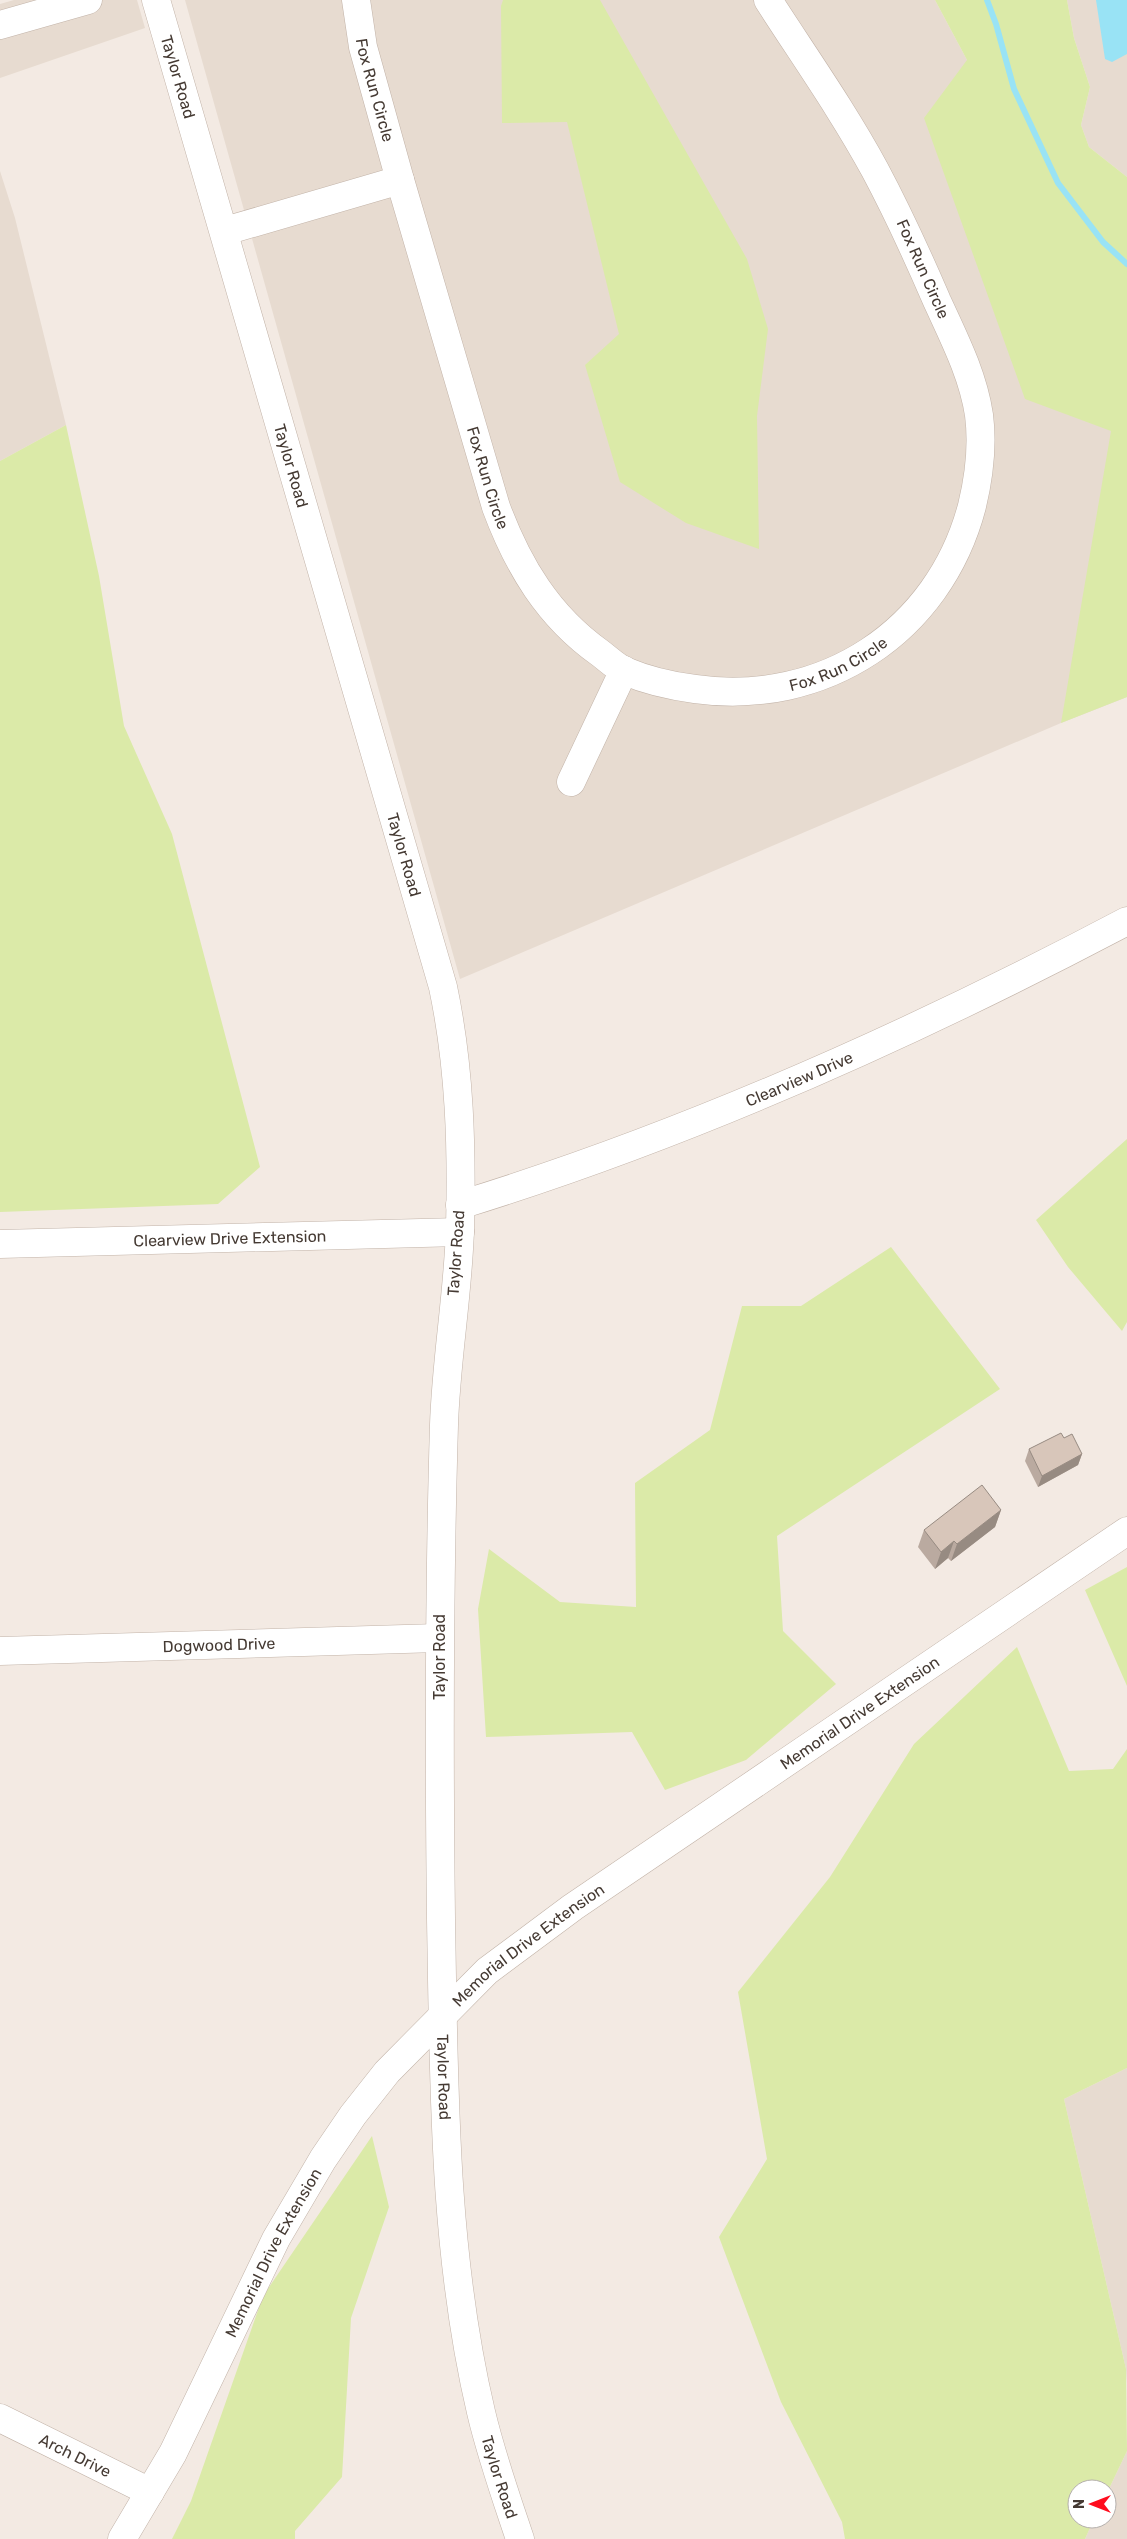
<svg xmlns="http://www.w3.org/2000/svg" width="1127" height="2539" font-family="Rubik,sans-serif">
<rect width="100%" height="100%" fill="#f3eae3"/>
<path fill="#e7dbd0" d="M14 0H137L145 28 0 78V4Z
M185 0H935L967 60 1111 431 1127 697 1061 723 460 979Z
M1067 0H1127V177L1089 147 1081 125 1090 87 1074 38Z
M0 171 15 218 66 425 0 461Z
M1127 2068V2383L1126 2369 1064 2099Z
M1127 2451V2539H1085L1094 2519H1107V2493Z"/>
<path fill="#dbeaa8" d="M503 0H600L747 259 768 329 757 416 759 549 686 523 620 482 585 365 619 334 567 122 502 123 501 6Z
M935 0H1067L1074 38 1090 87 1081 125 1089 147 1127 177V697L1061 723 1111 431 1025 399 924 118 967 60Z
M66 425 99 576 124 726 172 834 260 1167 218 1204 0 1212V461Z
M1127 1139V1322L1122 1331 1068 1267 1036 1220Z
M891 1247 1000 1389 777 1536 783 1631 836 1684 746 1760 665 1790 632 1732 486 1737 478 1609 489 1549 560 1602 636 1607 635 1483 710 1430 742 1306H801Z
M1127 1567V1686L1085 1590Z
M1017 1647 1069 1771 1113 1769 1127 1749V2068L1064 2099 1126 2369 1127 2451 1107 2493V2489H1077V2519H1094L1085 2539H845L842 2522 781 2402 719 2237 767 2159 738 1992 830 1877 914 1744Z
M372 2136 389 2207 351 2318 342 2477 295 2531V2539H172L191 2501 263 2296Z"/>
<path fill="#99e3f5" d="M1096 0H1127V54L1112 62 1105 59Z"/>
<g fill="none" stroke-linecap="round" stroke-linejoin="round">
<path stroke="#99e3f5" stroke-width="6" d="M987 0 996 24 1014 89 1058 183 1103 242 1127 264"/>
<defs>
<g id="minor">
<path id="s1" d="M156 0 443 987C460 1068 462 1147 460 1229 458 1295 446 1360 444 1425 439 1590 439 1754 441 1919 444 2083 443 2251 481 2412 491 2455 506 2497 520 2539"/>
<path id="s2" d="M356 0 363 47 400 180 496 507C518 566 548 616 600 653 608 659 616 667 625 671 646 680 672 686 695 689 823 707 939 632 972 506 979 477 983 446 979 415 973 375 954 338 937 301 918 257 898 213 875 170 843 111 804 56 768 0"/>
<path d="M0 25 88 0"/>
<path d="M225 231 400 180"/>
<path d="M571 782 624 670"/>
<path id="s3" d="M460 1205C691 1134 913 1034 1127 921"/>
<path id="s4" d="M0 1244 460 1232"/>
<path id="s5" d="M0 1651 438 1638"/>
<path id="s6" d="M0 2418 150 2492"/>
<path id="s7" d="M122 2539 173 2453 276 2239 323 2159 353 2115 387 2072 487 1971 573 1907 1127 1531"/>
</g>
</defs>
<use href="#minor" stroke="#c2b3a8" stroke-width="29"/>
<use href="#minor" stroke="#fff" stroke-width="28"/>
</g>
<path fill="#baaaa0" d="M1064 1438 1082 1454 1078 1465 1038 1487 1025 1461 1029 1449Z
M1001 1510 995 1527 951 1561 948 1558 935 1569 918 1547 924 1530Z"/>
<path fill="#978b82" d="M1082 1454 1078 1465 1038 1487 1042 1476Z
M1001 1510 995 1527 951 1561 957 1544Z
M954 1541 948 1558 935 1569 941 1552Z"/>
<path fill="#d8c6ba" stroke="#978b82" d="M1061 1433 1064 1438 1072 1434 1082 1454 1042 1476 1029 1449Z
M982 1485 1001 1510 957 1544 954 1541 941 1552 924 1530Z"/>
<g text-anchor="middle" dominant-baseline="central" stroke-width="5" stroke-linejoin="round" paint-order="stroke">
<g font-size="16" fill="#453a33" stroke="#fff">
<text stroke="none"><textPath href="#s1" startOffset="80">Taylor Road</textPath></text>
<text stroke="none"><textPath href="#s2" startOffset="92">Fox Run Circle</textPath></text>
<text transform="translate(923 269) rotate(66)">Fox Run Circle</text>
<text stroke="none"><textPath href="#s1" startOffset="485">Taylor Road</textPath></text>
<text stroke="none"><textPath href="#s2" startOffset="496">Fox Run Circle</textPath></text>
<text stroke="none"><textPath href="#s2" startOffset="960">Fox Run Circle</textPath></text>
<text stroke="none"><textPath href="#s1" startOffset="890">Taylor Road</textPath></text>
<text stroke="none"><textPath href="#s3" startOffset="362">Clearview Drive</textPath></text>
<text stroke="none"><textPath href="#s4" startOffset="230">Clearview Drive Extension</textPath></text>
<text transform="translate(456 1253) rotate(-86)">Taylor Road</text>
<text stroke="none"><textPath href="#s5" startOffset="219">Dogwood Drive</textPath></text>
<text transform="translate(439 1657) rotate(-90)">Taylor Road</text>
<text stroke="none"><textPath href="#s7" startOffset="1134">Memorial Drive Extension</textPath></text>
<text stroke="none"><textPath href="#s7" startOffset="729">Memorial Drive Extension</textPath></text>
<text stroke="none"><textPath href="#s1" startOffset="2120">Taylor Road</textPath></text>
<text stroke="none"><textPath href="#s7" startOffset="324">Memorial Drive Extension</textPath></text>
<text stroke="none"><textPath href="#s6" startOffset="84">Arch Drive</textPath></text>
<text stroke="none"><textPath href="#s1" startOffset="2525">Taylor Road</textPath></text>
</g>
</g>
<g transform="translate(1092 2504) rotate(270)"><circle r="24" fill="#ffffff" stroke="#b5b0ad"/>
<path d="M0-4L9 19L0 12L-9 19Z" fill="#ff0d1e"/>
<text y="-8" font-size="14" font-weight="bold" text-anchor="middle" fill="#453a33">N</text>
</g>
</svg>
